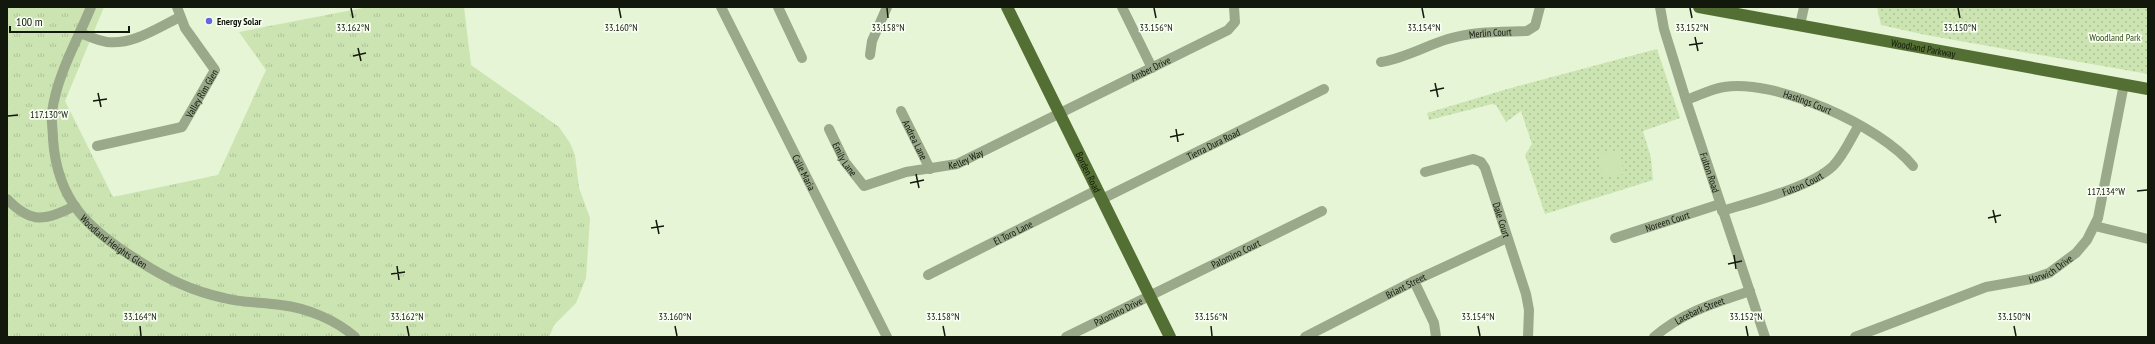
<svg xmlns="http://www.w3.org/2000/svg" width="2155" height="344" font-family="'PT Sans Narrow',sans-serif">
<defs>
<pattern id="grass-tufts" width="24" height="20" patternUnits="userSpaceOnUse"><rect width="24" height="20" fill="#cbe4b1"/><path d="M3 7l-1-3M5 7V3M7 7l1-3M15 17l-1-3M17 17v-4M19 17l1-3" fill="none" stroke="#adc397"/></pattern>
<pattern id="park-dots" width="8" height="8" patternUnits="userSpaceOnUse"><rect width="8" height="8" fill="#cbe4b1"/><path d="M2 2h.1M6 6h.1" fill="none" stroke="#adc397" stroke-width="1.8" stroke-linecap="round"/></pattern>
</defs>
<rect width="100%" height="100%" fill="#e5f5d6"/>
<path fill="url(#grass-tufts)" d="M7 7H104L65 101 113 197 218 175 266 70 239 32 368 7H464L471 65 559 127 570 143 575 155 579 188 590 218 586 278 576 303 554 325 549 337H7Z"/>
<path fill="url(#park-dots)" d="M1877 7H2148V74L1926 35 1881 25Z
M1657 49 1680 118 1643 131 1651 158 1653 180 1545 214 1525 155 1532 144 1521 111 1506 122 1496 105 1492 104 1429 120 1427 113 1511 88Z"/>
<path fill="#cbe4b1" d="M1619 150 1624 174 1603 178 1598 154Z"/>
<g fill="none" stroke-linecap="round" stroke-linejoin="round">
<g stroke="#99a989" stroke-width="10">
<path id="s1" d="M91 7C77 41 57 75 52 112 51 120 53 130 53 139 57 201 89 230 139 261 167 279 192 291 224 298 243 303 263 302 281 305 307 308 336 320 355 337"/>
<path id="s2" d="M721 7 887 337"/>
<path d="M778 7 802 58"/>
<path d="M1122 7 1152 68"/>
<path id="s3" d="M1660 7 1664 29 1686 100 1765 337"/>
<path d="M1800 25 1804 7"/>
<path d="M80 33C88 36 98 41 107 42 133 45 157 28 180 17"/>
<path d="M870 55 872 41 887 7"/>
<path id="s4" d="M1381 62C1405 58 1425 46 1448 39 1474 31 1500 32 1527 31L1535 26 1540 7"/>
<path id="s5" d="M1686 100C1698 96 1711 89 1724 87 1774 78 1881 126 1913 166"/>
<path id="s6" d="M901 111 930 169"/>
<path id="s7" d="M829 129 845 162 864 186 906 172 957 164 1228 30 1235 22 1234 7"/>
<path id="s8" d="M97 146 182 127 215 70 185 28 177 7"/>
<path id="s9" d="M1425 172 1473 159 1481 162 1485 168 1526 294 1529 310 1528 337"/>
<path d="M7 199C32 225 45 220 75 206"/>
<path id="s10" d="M1102 199 1324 89"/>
<path id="s11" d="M1722 211C1752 202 1811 187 1833 166 1844 155 1851 138 1859 125"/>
<path d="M2095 226 2148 239"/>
<path id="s12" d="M1615 238 1720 204"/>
<path id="s13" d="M928 275 1097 190"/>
<path d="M1414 281 1434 323 1436 337"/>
<path id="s14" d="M1066 337 1322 211"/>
<path id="s15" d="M1305 337 1414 281 1507 238"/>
<path id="s16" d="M1654 337C1683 312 1714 303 1750 291"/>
<path id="s17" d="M1855 337 1986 287 2031 279 2049 273 2076 253 2087 240 2098 218 2124 84"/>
</g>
<g stroke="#546f33" stroke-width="12">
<path id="s18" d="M1007 7 1170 337"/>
<path id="s19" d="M1699 7 2148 89"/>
</g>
</g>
<path fill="none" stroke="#13180d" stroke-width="1.5" d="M351 8 353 18M619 8 621 18M887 8 888 18M1154 8 1156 18M1422 8 1424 18M1690 8 1692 18M1958 8 1960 18M1695 37 1698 51M1689 45 1703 43M358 48 361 61M353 56 366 53M1435 83 1438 97M1430 91 1444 88M98 93 101 107M93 101 107 99M8 116 18 115M1176 129 1178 142M1170 137 1184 134M916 174 919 188M910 183 924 180M2137 191 2147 190M1993 210 1996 223M1988 218 2001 215M656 220 659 234M651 228 664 226M1734 255 1736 269M1728 264 1742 261M397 266 399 280M391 274 405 272M140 326 141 336M407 326 409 336M675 326 677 336M943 326 945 336M1211 326 1212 336M1478 326 1480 336M1746 326 1748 336M2014 326 2016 336"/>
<circle fill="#6666df" stroke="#f8fef2" stroke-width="1.5" cx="209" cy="21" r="4"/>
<g text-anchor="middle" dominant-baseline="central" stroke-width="3.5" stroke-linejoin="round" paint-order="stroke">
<g font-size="10" font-weight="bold" fill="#13180d" stroke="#f8fef2" text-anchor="start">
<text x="217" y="21">Energy Solar</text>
</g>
<g font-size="10" fill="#13180d" stroke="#f8fef2">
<text stroke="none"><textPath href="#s4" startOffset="114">Merlin Court</textPath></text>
<text stroke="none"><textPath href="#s19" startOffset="228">Woodland Parkway</textPath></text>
<text stroke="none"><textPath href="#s7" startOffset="379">Amber Drive</textPath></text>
<text stroke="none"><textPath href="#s8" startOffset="126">Valley Rim Glen</textPath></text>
<text stroke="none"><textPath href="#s5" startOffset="126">Hastings Court</textPath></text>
<text stroke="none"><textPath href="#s6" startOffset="32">Andrea Lane</textPath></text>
<text stroke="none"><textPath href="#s10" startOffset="124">Tierra Dura Road</textPath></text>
<text stroke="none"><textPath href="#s7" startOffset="34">Emily Lane</textPath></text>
<text stroke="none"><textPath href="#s7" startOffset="173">Kelley Way</textPath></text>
<text stroke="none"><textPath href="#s2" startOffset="185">Calle Maria</textPath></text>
<text stroke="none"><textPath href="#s18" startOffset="184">Borden Road</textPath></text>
<text stroke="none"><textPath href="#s3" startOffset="173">Fulton Road</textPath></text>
<text stroke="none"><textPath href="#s11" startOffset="85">Fulton Court</textPath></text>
<text stroke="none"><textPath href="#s9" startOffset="120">Dale Court</textPath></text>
<text stroke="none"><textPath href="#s12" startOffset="55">Noreen Court</textPath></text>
<text stroke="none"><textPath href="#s13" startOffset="95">El Toro Lane</textPath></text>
<text stroke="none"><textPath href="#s1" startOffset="264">Woodland Heights Glen</textPath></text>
<text stroke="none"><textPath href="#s14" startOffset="189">Palomino Court</textPath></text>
<text stroke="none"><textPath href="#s17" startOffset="208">Harwich Drive</textPath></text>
<text stroke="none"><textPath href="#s15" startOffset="113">Briant Street</textPath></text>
<text stroke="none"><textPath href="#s14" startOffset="58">Palomino Drive</textPath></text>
<text stroke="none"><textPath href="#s16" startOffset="53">Lacebark Street</textPath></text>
</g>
<g font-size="10" fill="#354b16" stroke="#f8fef2">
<text x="2115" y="37">Woodland Park</text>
</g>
</g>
<g font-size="10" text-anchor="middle" fill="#13180d" stroke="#f8fef2" stroke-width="3.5" stroke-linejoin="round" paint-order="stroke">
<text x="1960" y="31">33.150°N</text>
<text x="353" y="31">33.162°N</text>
<text x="621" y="31">33.160°N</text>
<text x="888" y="31">33.158°N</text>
<text x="1156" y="31">33.156°N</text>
<text x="1424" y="31">33.154°N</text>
<text x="1692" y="31">33.152°N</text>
<text x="49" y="118">117.130°W</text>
<text x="2106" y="195">117.134°W</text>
<text x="140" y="320">33.164°N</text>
<text x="407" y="320">33.162°N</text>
<text x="675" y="320">33.160°N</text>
<text x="943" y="320">33.158°N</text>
<text x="1211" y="320">33.156°N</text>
<text x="1478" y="320">33.154°N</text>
<text x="1746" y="320">33.152°N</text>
<text x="2014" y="320">33.150°N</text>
</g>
<rect width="2155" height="344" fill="none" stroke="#13180d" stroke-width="16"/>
<path d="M10 26v6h119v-6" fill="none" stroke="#13180d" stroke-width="2"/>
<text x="16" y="26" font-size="12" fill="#13180d" stroke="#f8fef2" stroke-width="3" paint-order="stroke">100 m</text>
</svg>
